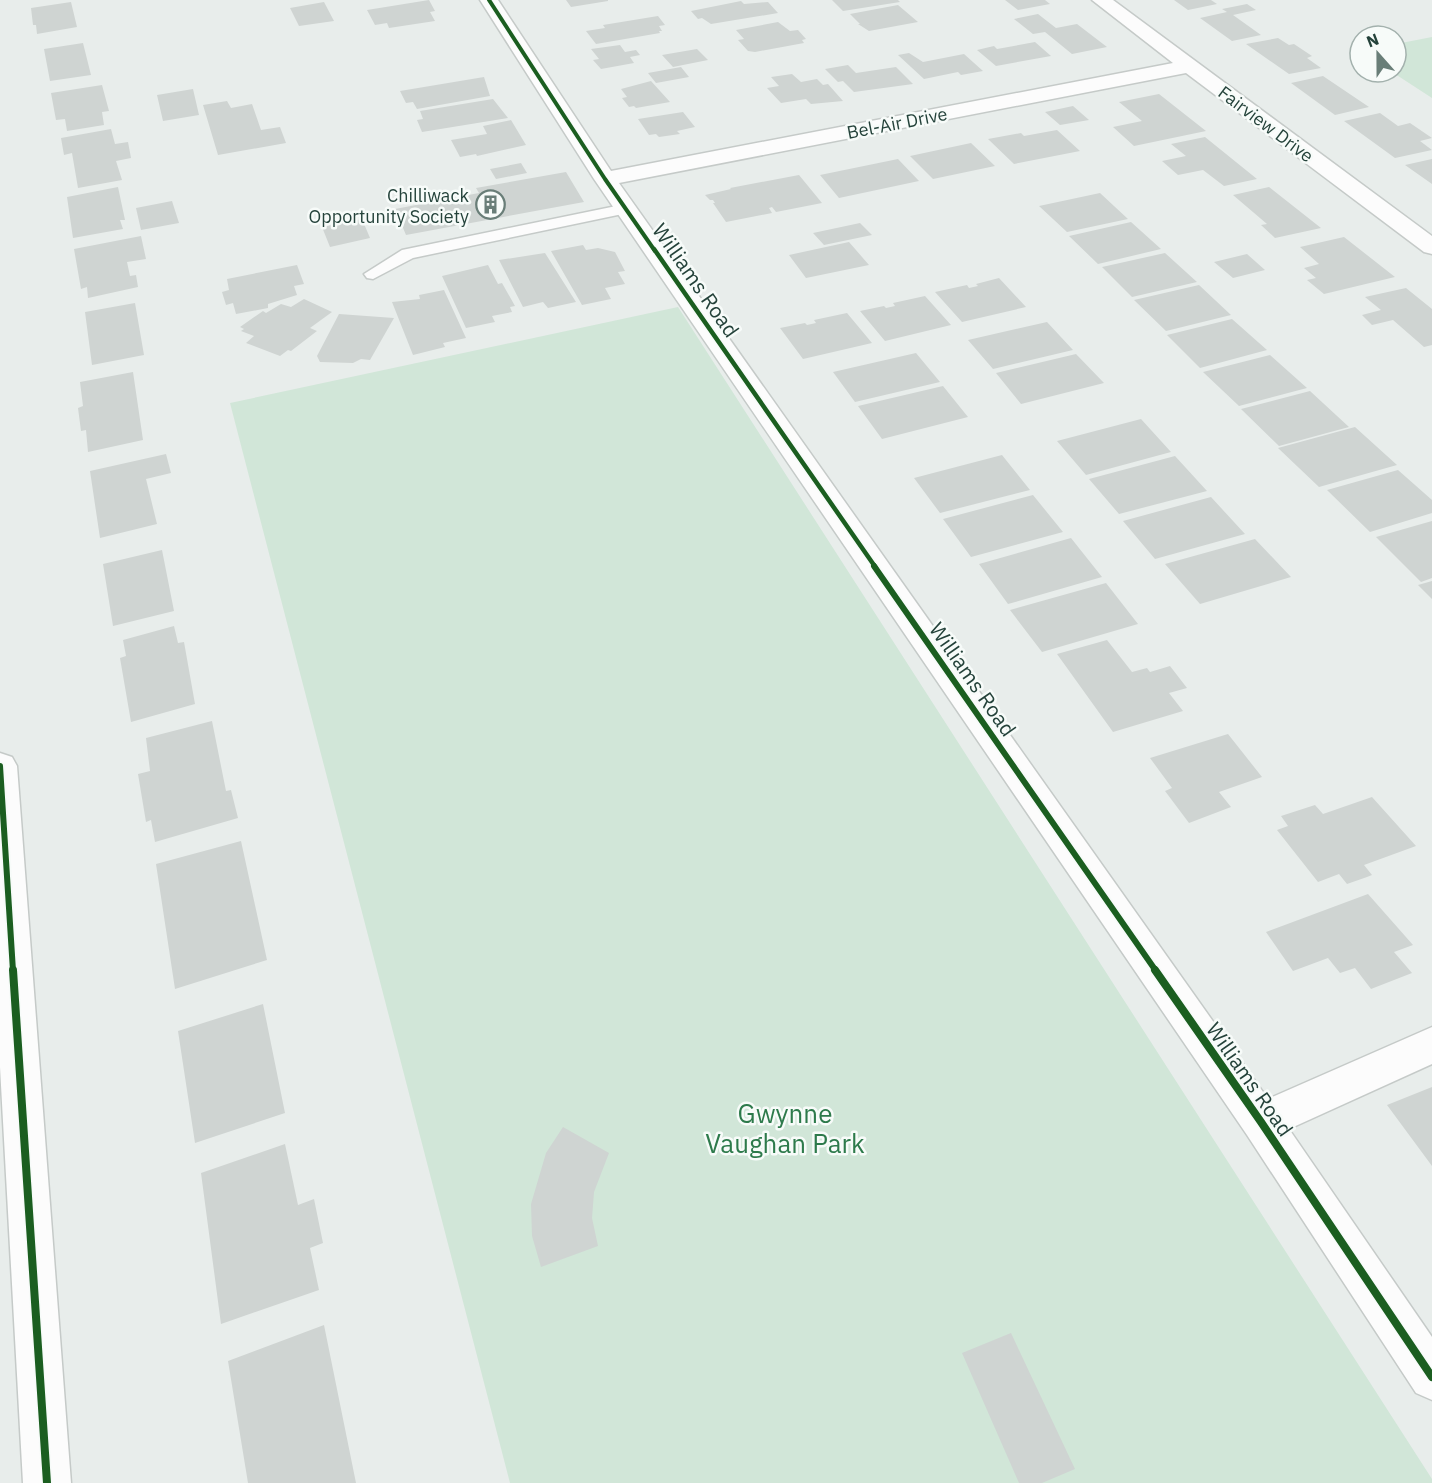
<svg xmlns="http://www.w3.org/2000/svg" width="1432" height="1483" font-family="'IBM Plex Sans',sans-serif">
<rect width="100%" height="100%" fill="#e8edeb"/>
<path fill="#d1e6d8" d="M1432 37V98L1392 72H1396V44Z
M678 307 1432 1479V1483H510L230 403Z"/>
<path fill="#cfd4d2" d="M429 0 435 11 430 12 435 21 389 28 387 23 375 25 367 10Z
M566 0H608V1L571 7Z
M832 0H898L900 2 843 11Z
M1005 0H1045L1050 4 1018 10Z
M1174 0H1211L1217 4 1188 10Z
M741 1 744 4 768 2 778 13 711 24 702 18 698 19 691 11Z
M71 2 77 27 37 34 36 25H33L31 8Z
M324 2 334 21 299 26 290 8Z
M1247 4 1256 10 1233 15 1261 35 1232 41 1200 18 1227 12 1222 9Z
M898 5 918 22 869 31 858 24H860L850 14Z
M1038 14 1056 28 1077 24 1107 47 1072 54 1045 32 1033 34 1014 19Z
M658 16 665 25 659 26 662 31H659L660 33 596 44 586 31 605 28 603 25Z
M778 22 790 31 798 30 806 39 802 40 804 43 755 52 748 51 738 40 744 39 736 30Z
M1278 38 1289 45 1294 44 1312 56 1307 58 1321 68 1289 74 1246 44Z
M1035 42 1051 56 996 66 977 50 994 46 997 49Z
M83 43 91 75 50 81 44 49Z
M620 45 625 52 636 50 640 55 630 57 634 63 601 69 593 60 599 59 591 49Z
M697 49 708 60 673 67 662 55Z
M909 53 923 62 964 54 983 71 961 75 958 72 924 79 898 55Z
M848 65 856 73 896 67 913 84 854 92 843 81 838 82 825 69Z
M681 67 689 77 656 83 648 73Z
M792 74 801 82 817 79 823 85 828 84 843 101 811 104 806 99 781 103 767 88 779 86 771 77Z
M1323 76 1369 107 1335 115 1291 83Z
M484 77 490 96 417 109 413 102 406 103 400 91Z
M651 81 670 102 636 108 634 106 629 107 622 98 627 97 621 89Z
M102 85 109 111 102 112 104 125 67 131 65 119 56 120 51 93Z
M193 89 199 115 163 121 157 95Z
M1159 94 1206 131 1134 146 1113 127 1142 121 1119 102Z
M493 99 508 118 422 132 417 120 423 119 420 111Z
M227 101 231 108 252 104 261 130 280 127 286 143 218 155 203 105Z
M1073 106 1089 120 1060 125 1045 112Z
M683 112 695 127 677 131 680 134 659 137 656 134 649 135 638 119Z
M1380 113 1398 126 1410 123 1432 138 1420 141 1432 150 1395 158 1344 121Z
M511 120 526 145 477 156 476 154 460 157 451 140 487 134 483 126Z
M111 129 115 144 128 142 131 158 116 161 122 180 78 188 72 153 64 155 61 138Z
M1057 130 1080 151 1014 164 988 139 1021 133 1024 136Z
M1205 137 1257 179 1224 186 1203 170 1178 175 1162 161 1186 156 1171 144Z
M971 143 995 166 933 179 910 156Z
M898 159 919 181 839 198 820 175Z
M1432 159V184L1405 165Z
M521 163 527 173 496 179 490 169Z
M566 172 584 202 406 235 395 209 479 193 476 188Z
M799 175 822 203 776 212 772 207 769 208 772 213 726 222 713 203H715L713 200H710L705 195 731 189 730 188Z
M118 187 125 220H120L123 229 73 238 67 197Z
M1269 187 1321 228 1275 238 1261 225 1267 224 1233 195Z
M1100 193 1128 219 1067 232 1039 206Z
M172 201 179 223 141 230 136 208Z
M362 219 370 238 330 247 322 227Z
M1131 222 1161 249 1098 264 1069 236Z
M860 223 872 235 824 245 813 233Z
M141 236 146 259 127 262 130 276 136 275 138 287 88 298 87 287 81 289 74 249Z
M1344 237 1395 277 1324 294 1307 280 1316 278 1304 268 1319 264 1300 247Z
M849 242 869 265 806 278 789 255Z
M583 245 586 250 598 248 615 252 625 271 618 272 625 284 605 288 611 299 582 305 551 251Z
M545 253 576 302 548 308 543 302 523 307 499 260Z
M1165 253 1197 282 1132 297 1102 267Z
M1247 254 1265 270 1233 278 1214 262Z
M297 265 304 284 294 286 297 295 268 304V308L236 314 233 303 226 305 222 292 229 290 227 279Z
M488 265 498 284 502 283 515 306 510 307 512 312 492 316 495 322 466 328 442 276Z
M999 278 1026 307 962 322 935 292 967 285 969 288 978 286 976 284Z
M1199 285 1231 315 1166 331 1134 300Z
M1406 288 1432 309V345L1424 347 1393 320 1372 325 1362 315 1381 310 1365 297Z
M444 290 466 338 443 343 445 347 413 355 392 302 420 299 419 295Z
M925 296 951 325 885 341 860 311 884 306 886 308 895 306 893 303Z
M304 299 332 312 310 328 317 331 291 351 288 350 280 356 246 343 254 336 241 331 244 329 240 327 263 311 266 313 281 304 291 307Z
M135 303 144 355 92 365 85 312Z
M847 313 872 343 803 359 780 328 805 323 807 325 816 323 814 320Z
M339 314 394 318 370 360 361 359 353 363 320 362 317 356Z
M1232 319 1267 350 1200 368 1167 335Z
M1047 322 1073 350 993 369 968 340Z
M916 353 940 382 855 402 833 372Z
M1076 354 1104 383 1021 404 996 373Z
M1270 355 1307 388 1239 406 1203 372Z
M133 372 143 440 88 452 86 430 81 431 78 408 83 406 80 382Z
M943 386 968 417 882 439 858 406Z
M1310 391 1349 427 1279 446 1241 409Z
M1141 419 1171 452 1086 475 1057 441Z
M1355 427 1397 465 1319 487 1278 448Z
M166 454 171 473 146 479 157 524 100 538 90 471Z
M1002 455 1030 490 940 513 914 478Z
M1175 456 1207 491 1119 514 1089 479Z
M1398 470 1432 500V513L1370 532 1327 490Z
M1033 495 1063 532 971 557 943 519Z
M1211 497 1245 534 1155 559 1123 521Z
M1432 521V578L1421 582 1376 537Z
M1071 538 1102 577 1008 604 979 564Z
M1255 539 1291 577 1200 604 1165 564Z
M162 550 174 611 113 626 103 564Z
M1432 581V599L1418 585Z
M1106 583 1138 624 1042 652 1010 610Z
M174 626 178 643 184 642 195 704 131 722 120 658 126 656 123 640Z
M1107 640 1132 672 1147 668 1150 672 1170 666 1187 688 1169 693 1183 711 1113 732 1057 654Z
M212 721 226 791 231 790 238 818 155 842 151 820 146 822 138 774 150 771 146 738Z
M1228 734 1262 777 1219 792 1231 807 1189 823 1165 791 1172 788 1150 758Z
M1372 797 1416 846 1364 865 1372 875 1367 877 1347 884 1339 874 1318 882 1277 830 1288 826 1281 816 1315 805 1323 814Z
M241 841 267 960 175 989 156 864Z
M1368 894 1413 945 1394 952 1412 973 1371 989 1355 968 1340 973 1328 958 1293 971 1266 932Z
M263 1004 285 1113 195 1143 178 1031Z
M1432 1087V1166L1387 1105Z
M563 1127 609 1153 594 1192 592 1218 598 1246 541 1267 532 1236 531 1204 546 1153Z
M285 1144 298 1205 314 1199 323 1243 310 1248 319 1290 221 1324 201 1173Z
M324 1325 356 1483H248L228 1361Z
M1011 1333 1075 1469 1042 1483H1019L962 1353Z"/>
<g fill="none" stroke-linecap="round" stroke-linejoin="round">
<defs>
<path id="service" d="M626 204 632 206 634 209 632 212 413 258 373 279 367 278 364 274 402 250Z"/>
<path id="minor" d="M480 0H498L611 171 1173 63 1092 0H1113L1432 236V254L1424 252 1186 73 619 183 1268 1099 1432 1027V1064L1289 1129 1432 1337V1400L1416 1393 1247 1135 594 179Z
M0 753 12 757 17 766 71 1483H23L0 1067Z"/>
</defs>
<use href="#service" stroke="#c5cac8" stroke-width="3"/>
<use href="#minor" stroke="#c5cac8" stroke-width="3"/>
<use href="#service" fill="#fcfcfc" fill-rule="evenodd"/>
<use href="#minor" fill="#fcfcfc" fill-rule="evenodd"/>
<defs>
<path id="cycleway-far3" d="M489 0 605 179 655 251"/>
<path id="cycleway-far2" d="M654 249 876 568"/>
<path id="cycleway-far1" d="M874 566 1156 971
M0 766 13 971"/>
<path id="cycleway" d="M13 970 47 1483
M1155 970 1261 1122 1432 1377"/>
</defs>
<use href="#cycleway-far3" stroke="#f7fbf9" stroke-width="6"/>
<use href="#cycleway-far2" stroke="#f7fbf9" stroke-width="8"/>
<use href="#cycleway-far1" stroke="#f7fbf9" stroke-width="10"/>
<use href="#cycleway" stroke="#f7fbf9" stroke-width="11"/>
<use href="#cycleway-far3" stroke="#1b5e20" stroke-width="4"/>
<use href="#cycleway-far2" stroke="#1b5e20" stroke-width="4.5"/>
<use href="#cycleway-far1" stroke="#1b5e20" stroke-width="6"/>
<use href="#cycleway" stroke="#1b5e20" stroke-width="8"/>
</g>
<defs>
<symbol id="building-ring" viewBox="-11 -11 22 22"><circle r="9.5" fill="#f7fbf9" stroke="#697e78" stroke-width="1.5"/><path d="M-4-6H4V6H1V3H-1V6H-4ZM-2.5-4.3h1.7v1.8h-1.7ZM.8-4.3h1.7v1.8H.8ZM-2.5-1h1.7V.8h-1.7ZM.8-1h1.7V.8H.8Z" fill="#697e78"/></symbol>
</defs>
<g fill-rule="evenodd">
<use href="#building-ring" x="474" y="188" width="33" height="33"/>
</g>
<g text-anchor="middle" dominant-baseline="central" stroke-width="5" stroke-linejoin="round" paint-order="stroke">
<g font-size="18" fill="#24423a" stroke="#f7fbf9">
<text transform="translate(897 123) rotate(-11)">Bel-Air Drive</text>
<text transform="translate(1266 124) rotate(37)">Fairview Drive</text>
</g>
<g font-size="18" fill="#24423a" stroke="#f7fbf9" text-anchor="end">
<text x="469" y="195">Chilliwack<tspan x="469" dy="21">Opportunity Society</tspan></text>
</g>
<g font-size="21" fill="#24423a" stroke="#f7fbf9">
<text transform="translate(696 280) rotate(55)">Williams Road</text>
<text transform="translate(973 679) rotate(55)">Williams Road</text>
<text transform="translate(1250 1079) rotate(55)">Williams Road</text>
</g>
<g font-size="26" fill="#2d7a4b" stroke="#f7fbf9">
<text x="785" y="1113">Gwynne<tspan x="785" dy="30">Vaughan Park</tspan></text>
</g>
</g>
<g transform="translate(1378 54) rotate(339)"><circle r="28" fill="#f7fbf9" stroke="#a3b1ad" stroke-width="1.5"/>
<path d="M0-4.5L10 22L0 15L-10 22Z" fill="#697e78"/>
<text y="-9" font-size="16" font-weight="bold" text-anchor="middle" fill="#24423a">N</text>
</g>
</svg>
